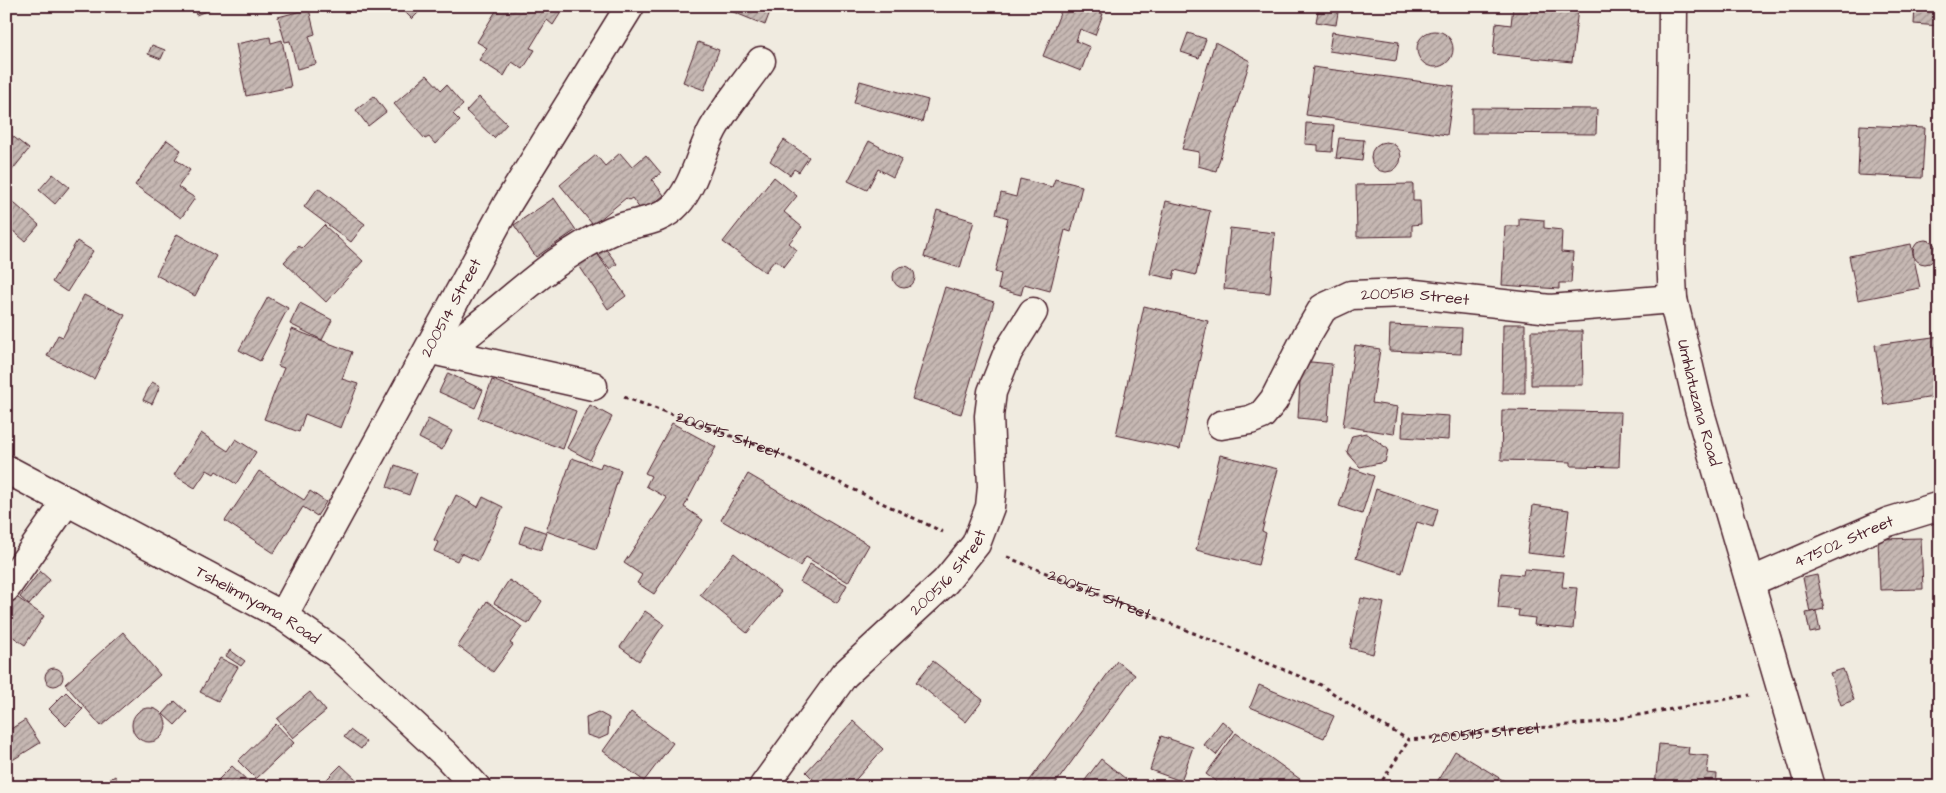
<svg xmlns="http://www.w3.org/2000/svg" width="1946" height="793" font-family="'Architects Daughter',sans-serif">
<defs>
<pattern id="building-hatch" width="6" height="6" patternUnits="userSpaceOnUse" patternTransform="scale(1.25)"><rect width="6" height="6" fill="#c6b8b3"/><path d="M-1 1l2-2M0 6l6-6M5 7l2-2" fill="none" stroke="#a39592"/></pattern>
</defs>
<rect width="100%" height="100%" fill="#f0ebe0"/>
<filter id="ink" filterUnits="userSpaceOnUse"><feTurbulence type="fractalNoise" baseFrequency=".02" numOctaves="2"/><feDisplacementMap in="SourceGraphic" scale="10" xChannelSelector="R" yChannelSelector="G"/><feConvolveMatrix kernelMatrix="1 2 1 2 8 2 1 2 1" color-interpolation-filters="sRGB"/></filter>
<g filter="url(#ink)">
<path fill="url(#building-hatch)" stroke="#4a1f2b" d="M193 6H219L196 15Z
M369 6H380L375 12Z
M402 6H425L412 19 401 8Z
M499 6H565L553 25 547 20 530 48 535 50 523 69 512 62 504 76 479 60 487 48 477 42Z
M727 6H780L778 12 771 9 765 25 726 9Z
M1063 6H1083L1103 14 1095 35 1080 29 1076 41 1090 47 1081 71 1043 56Z
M1319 6H1339L1336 25 1316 22Z
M1513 6 1578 8 1572 62 1493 54 1496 23 1511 25Z
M1915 6H1940V33L1939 26 1914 24Z
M309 9 315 34 309 36 316 64 297 69 290 41 285 42 278 17Z
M1417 49a18 18 0 1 1 36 0a18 18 0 1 1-36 0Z
M1332 32 1399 42 1396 61 1329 51Z
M1188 33 1206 39 1199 58 1181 52Z
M270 37 271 43 282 40 291 87 246 96 236 44Z
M698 42 719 50 704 90 683 82Z
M1215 42 1250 61 1216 171 1198 166 1199 152 1182 149Z
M152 45 165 50 161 59 148 54Z
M1313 67 1454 86 1447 135 1306 115Z
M427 75 441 90 446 85 463 105 453 114 460 121 435 144 429 137 425 139 394 104Z
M860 81 928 100 922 122 854 103Z
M374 96 386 112 368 126 356 110Z
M479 97 507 124 494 138 466 111Z
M1472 108 1597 109 1596 134 1472 133Z
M1306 123 1334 125 1332 152 1318 151V145L1305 144Z
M1860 125 1925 128 1922 178 1858 175Z
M6 131 29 149 6 178Z
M1339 138 1364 140 1362 161 1336 158Z
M167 140 181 150 175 159 190 170 178 187 195 198 181 218 135 185Z
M784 140 809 157 799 172 794 169 790 175 770 161Z
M869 141 902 159 893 177 878 169 867 190 848 181Z
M1371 157a15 15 0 1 1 30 0a15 15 0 1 1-30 0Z
M620 153 632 167 646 155 661 173 652 180 664 195 643 213 632 198 629 200 626 198 593 225 560 185 596 155 605 166Z
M53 174 69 187 55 204 39 190Z
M774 177 797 196 784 212 802 227 789 243 797 250 784 267 775 260 765 272 723 242Z
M1020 179 1052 187 1055 179 1082 186 1071 232 1065 230 1050 291 1024 284 1021 295 998 289 1001 274 995 272 1008 218 996 214 1001 193 1016 197Z
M1413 184V201H1420L1421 224 1412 225V236L1357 237 1356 185Z
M318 188 365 224 351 242 304 207Z
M6 196 39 225 25 241 6 225Z
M554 198 576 230 536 257 514 225Z
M1166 201 1210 211 1196 275 1175 270 1173 279 1150 274Z
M937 210 974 221 960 268 924 257Z
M1519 218 1544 220V228L1562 230 1561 252 1573 253 1571 283H1559V289L1502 285 1505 226H1519Z
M324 225 363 261 326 302 284 262 299 246 302 248Z
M1230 228 1275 233 1270 293 1224 289Z
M177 234 216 256 195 296 156 275Z
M1913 252a12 12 0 1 1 24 0a12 12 0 1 1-24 0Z
M77 241 93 251 67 292 52 282Z
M1911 244 1920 288 1858 300 1849 256Z
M592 246 626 296 608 309 574 258Z
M605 248 617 264 610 269 598 254Z
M893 277a11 11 0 1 1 22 0a11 11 0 1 1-22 0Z
M945 287 994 302 961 414 912 399Z
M84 295 125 315 94 379 47 356 58 335 63 337Z
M268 297 288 308 260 361 239 350Z
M300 303 332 320 322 340 290 324Z
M1144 306 1208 321 1180 449 1116 435Z
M1503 324H1525V393H1502Z
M1390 325 1462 328 1461 354 1389 351Z
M292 329 352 352 342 379 358 384 341 428 305 414 299 432 264 419 284 368 278 366Z
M1531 331H1582L1583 385H1531Z
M1940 336V396L1884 405 1875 345Z
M1355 345 1380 349 1372 403 1398 407 1394 434 1343 426Z
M1301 361 1332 364 1328 421 1298 418Z
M448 373 483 390 475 408 439 392Z
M492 380 576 411 563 449 478 418Z
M152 382 160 386 152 404 143 400Z
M590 405 612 417 590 460 567 448Z
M1502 410 1621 412 1619 467 1571 466V462L1501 460Z
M1403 413 1449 416 1448 440 1402 437Z
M428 419 452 431 442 450 419 438Z
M672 423 716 447 684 507 703 520 654 594 637 583 642 575 624 563 667 498 646 486 651 476 645 473Z
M201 433 228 451 236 439 256 452 236 484 216 471 214 474 207 470 195 488 174 475Z
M1366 433 1388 449 1385 462 1360 467 1347 452 1352 436Z
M1220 455 1278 469 1262 531 1266 533 1258 565 1196 550Z
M572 458 600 468 602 463 621 470 596 549 546 531Z
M395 465 417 473 409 495 387 487Z
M1351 468 1374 476 1362 514 1339 506Z
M259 471 304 500 310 491 326 502 317 516 303 507 274 553 225 521Z
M748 474 869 545 848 582 806 557 800 566 721 520Z
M1376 489 1438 509 1433 527 1417 522 1402 573 1356 558Z
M456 495 478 507 483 497 503 507 478 561 461 553 457 561 434 551 438 542 434 540Z
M1533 505 1569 510 1563 557 1527 553Z
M525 525 547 533 541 550 519 543Z
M1921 538 1923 589 1880 590 1878 539Z
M734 553 781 592 747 633 700 595Z
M810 564 847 585 837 603 800 582Z
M1524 569 1564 572 1562 587 1577 588 1573 629 1534 625 1535 618 1518 616 1519 610 1498 608 1501 573 1523 575Z
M40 571 50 580 29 605 20 597Z
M1817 575 1824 609 1810 612 1803 578Z
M509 580 542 601 528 624 494 603Z
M15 596 44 616 25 645 6 632V609Z
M1361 598 1384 603 1373 654 1350 648Z
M487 601 522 627 510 643 513 645 493 672 458 646Z
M645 611 664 624 639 661 620 647Z
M1816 611 1820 631 1810 633 1806 613Z
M123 632 160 675 101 726 65 684Z
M230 650 245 661 241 666 226 656Z
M220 658 238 667 218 701 200 692Z
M933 661 983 700 966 722 916 682Z
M1117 661 1135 675 1053 787H1025Z
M45 677a9 9 0 1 1 18 0a9 9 0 1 1-18 0Z
M1843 669 1854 700 1841 705 1830 673Z
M1259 685 1334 716 1324 738 1250 707Z
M66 692 83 709 66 726 49 709Z
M310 692 326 711 293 738 277 719Z
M175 701 187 712 175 725 163 714Z
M132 725a17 17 0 1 1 34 0a17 17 0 1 1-34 0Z
M598 712 609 718 608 735 599 739 587 735 586 717Z
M631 712 673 743 644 781 603 751Z
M25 720 40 743 6 764V732Z
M853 721 883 749 849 787H821L806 772Z
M1222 721 1234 731 1216 755 1204 745Z
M276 724 294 743 256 779 238 761Z
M350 730 366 742 361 749 344 737Z
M1236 733 1311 787H1223L1206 774Z
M1161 736 1193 747 1181 781 1150 770Z
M1659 744 1689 747 1688 754 1709 756 1707 773 1717 774 1716 787H1655Z
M1455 751 1506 782 1504 787H1434Z
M1101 759 1136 787H1080Z
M341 765 358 781 352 787H328L324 782Z
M232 766 250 783 246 787H211Z
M115 776 121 787H98Z"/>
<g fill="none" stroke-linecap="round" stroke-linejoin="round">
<defs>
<g id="street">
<path d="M432 350 593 386"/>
<path d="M443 352C501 313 547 259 611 231 634 221 659 224 677 204 695 184 700 153 713 129 726 106 745 84 761 61"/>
<path id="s3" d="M1221 425 1250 420 1262 415 1274 400 1307 335 1323 308 1351 295 1406 293 1550 309 1673 299"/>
<path id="s4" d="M1750 582 1888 522 1940 506"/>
<path d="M6 588 67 501"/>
<path id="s5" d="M283 616 508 203 630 6"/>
<path id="s6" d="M763 787 844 675 945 582 976 544 990 507 992 487 989 416 992 392 1008 352 1033 312"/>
</g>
<g id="secondary">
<path id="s7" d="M1673 6 1671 257 1673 299 1699 409 1810 787"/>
<path id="s8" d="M6 469 283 616 336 653 446 755 476 787"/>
</g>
</defs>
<use href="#street" stroke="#4a1f2b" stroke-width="31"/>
<use href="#secondary" stroke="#4a1f2b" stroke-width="31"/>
<g stroke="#4a1f2b" stroke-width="3" stroke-dasharray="4 4" stroke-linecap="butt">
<path id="s1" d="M624 397 775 452 943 532"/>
<path id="s2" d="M1007 557 1321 685 1375 721 1409 740 1600 722 1749 695"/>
<path d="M1378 787 1409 740"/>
</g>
<use href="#street" stroke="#f7f3e8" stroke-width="28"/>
<use href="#secondary" stroke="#f7f3e8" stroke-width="28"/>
</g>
</g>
<g text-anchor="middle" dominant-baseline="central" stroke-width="4.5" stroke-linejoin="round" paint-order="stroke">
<g font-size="16" fill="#4a1f2b" stroke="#f7f3e8">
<text stroke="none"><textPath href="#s3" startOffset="261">200518 Street</textPath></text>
<text stroke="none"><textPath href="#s5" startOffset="351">200514 Street</textPath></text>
<text stroke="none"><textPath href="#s7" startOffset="400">Umhlatuzana Road</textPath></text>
<text stroke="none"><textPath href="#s1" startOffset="111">200515 Street</textPath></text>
<text stroke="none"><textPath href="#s4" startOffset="102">47502 Street</textPath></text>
<text stroke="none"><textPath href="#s6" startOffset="285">200516 Street</textPath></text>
<text stroke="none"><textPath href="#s2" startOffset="100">200515 Street</textPath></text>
<text stroke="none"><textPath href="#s8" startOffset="286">Tshelimnyama Road</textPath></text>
<text stroke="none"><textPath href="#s2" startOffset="520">200515 Street</textPath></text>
</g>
</g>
<rect width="1946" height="793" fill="none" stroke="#f7f3e8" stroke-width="25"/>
<rect x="12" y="12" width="1921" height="768" fill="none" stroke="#4a1f2b" stroke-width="2" filter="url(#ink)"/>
</svg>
